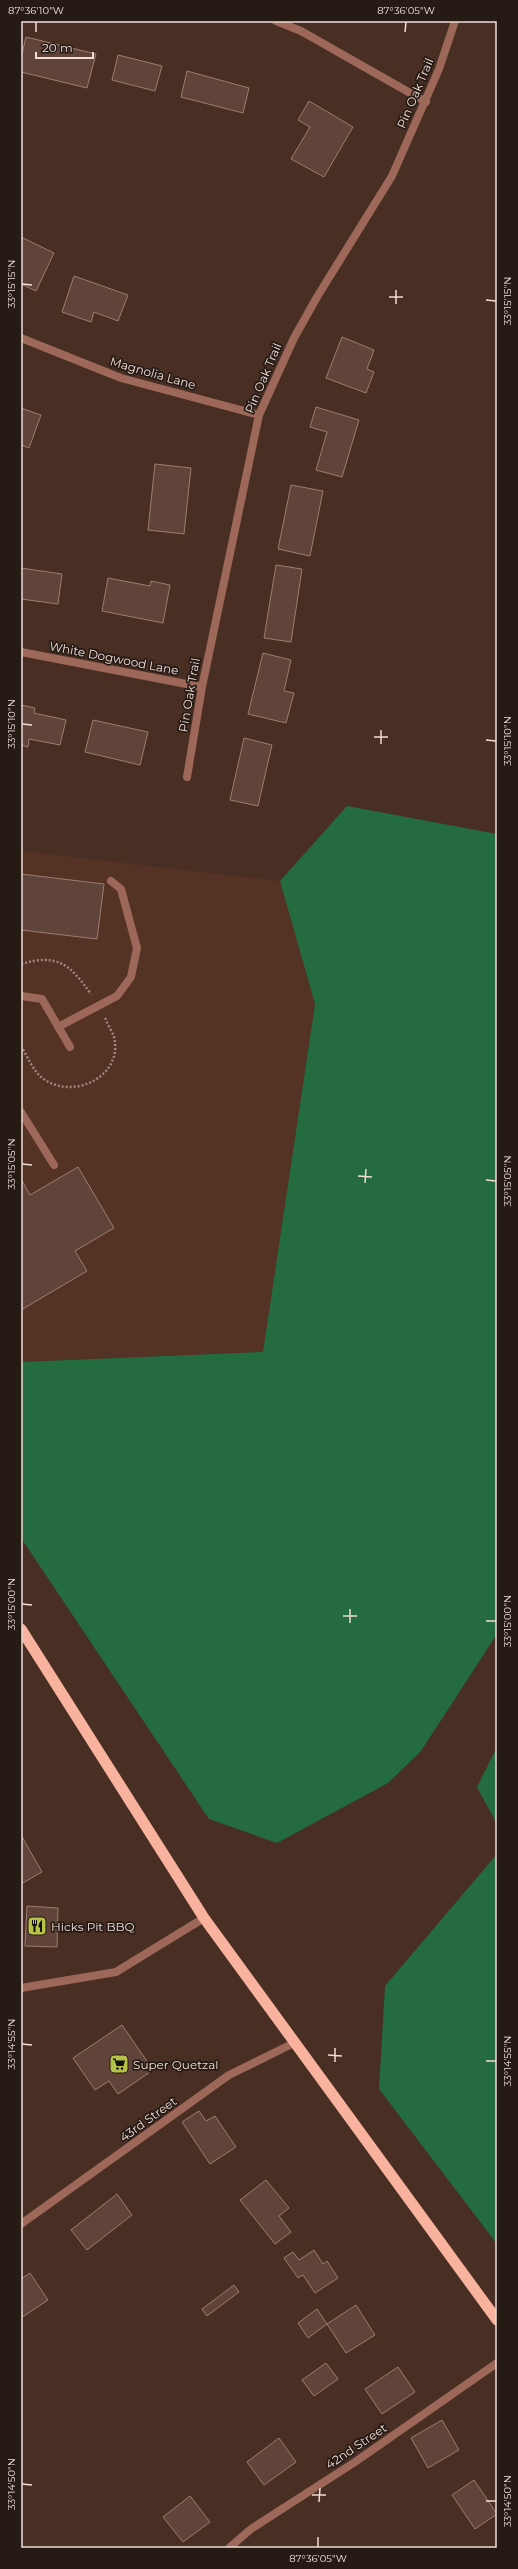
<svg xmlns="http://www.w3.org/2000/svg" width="518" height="2569" font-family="Montserrat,sans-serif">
<rect width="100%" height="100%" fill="#482e23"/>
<path fill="#543325" d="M21 851 280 881 315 1004 263 1352 21 1362Z"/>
<path fill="#246c3f" d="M347 806 497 834V1634L421 1751 388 1783 277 1843 209 1819 21 1538V1362L263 1352 315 1004 280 881Z
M497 1747V1824L477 1787Z
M497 1854V2244L379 2089 385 1986Z"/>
<path fill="#614439" stroke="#9c7d70" d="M26 37 96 54 87 88 21 72V58Z
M118 55 162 66 155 91 112 80Z
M187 71 249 88 243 113 181 97Z
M309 101 353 127 324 177 291 159 310 127 298 120Z
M21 237 54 253 36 291 21 284Z
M74 276 128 295 118 321 94 312 91 322 62 312Z
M342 337 374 350 367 369 374 372 366 393 326 378Z
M316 407 359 420 342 477 316 470 327 432 310 427Z
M21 408 41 415 29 448 21 445Z
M155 464 191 468 184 534 148 530Z
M291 485 323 491 310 556 278 549Z
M276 565 302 569 291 642 264 638Z
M21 568 62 574 58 604 21 599Z
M108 578 150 586 151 581 170 585 163 623 102 611Z
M263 653 291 660 284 691 294 693 286 723 248 714Z
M21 705 35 708 34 713 66 720 60 745 29 739 28 747 21 745Z
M93 720 148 732 140 765 85 752Z
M244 738 272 745 258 806 230 800Z
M21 874 104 884 97 939 21 930Z
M78 1167 114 1228 75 1251 87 1271 21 1310V1179L30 1195Z
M21 1835 42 1872 21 1884Z
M27 1906 58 1908 57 1947 25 1946Z
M122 2025 153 2070 118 2094 109 2081 95 2090 73 2058Z
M199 2111 206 2121 215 2116 236 2147 210 2164 182 2122Z
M266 2180 289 2208 279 2216 291 2232 275 2244 240 2200Z
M117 2194 132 2215 87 2250 71 2230Z
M314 2250 323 2264 327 2261 338 2278 315 2293 303 2275 298 2278 284 2258 293 2252 299 2260Z
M30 2273 48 2300 21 2318V2279Z
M234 2285 239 2292 207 2316 202 2309Z
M356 2305 375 2335 346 2353 327 2324Z
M317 2309 327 2324 308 2338 298 2323Z
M326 2363 338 2379 314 2396 302 2380Z
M398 2367 415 2392 382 2414 365 2389Z
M442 2420 459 2450 428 2468 411 2438Z
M279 2438 296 2462 264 2485 247 2462Z
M474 2480 497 2514 475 2529 452 2495Z
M190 2496 210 2522 183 2542 163 2517Z"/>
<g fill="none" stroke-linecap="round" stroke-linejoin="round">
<path stroke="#9d877e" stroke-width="2.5" stroke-dasharray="2 2" stroke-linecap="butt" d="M21 964C59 953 70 965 91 994
M21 1046C27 1056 33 1070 41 1077 71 1102 124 1077 114 1037 112 1031 107 1024 105 1017"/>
<path stroke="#9d6859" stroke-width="8" d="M58 1027 117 996 131 977 137 948 121 889 111 881
M21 1112 54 1165"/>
<path stroke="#9d6859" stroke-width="8" d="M276 21 301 31 426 102
M21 338 121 378 259 415
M21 652 202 687
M187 777 202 687 259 415 294 338 317 297 392 176 439 69 455 21
M21 996 42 999 70 1047
M21 2224 229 2075 294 2043
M229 2548 251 2529 355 2462 497 2363"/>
<path stroke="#9d6859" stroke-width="8" d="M21 1988 116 1972 204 1918"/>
<path stroke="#f8b29e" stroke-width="11" d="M21 1629 204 1918 497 2320"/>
</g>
<path fill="none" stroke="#efded7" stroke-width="1.5" d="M36 32V22M405 32 406 22M22 284 32 285M389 297H403M486 300 496 301M396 304V290M22 724 32 725M374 737H388M486 740 496 741M381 744V730M22 1164 32 1165M358 1176 372 1177M486 1180 496 1181M365 1183 366 1169M22 1604 32 1605M343 1616H357M486 1621H496M350 1623V1609M22 2044 32 2045M328 2055 342 2056M486 2061H496M335 2062V2048M22 2484 32 2485M312 2495H326M486 2501H496M319 2502 320 2488M318 2547V2537"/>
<defs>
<symbol id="restaurant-square" viewBox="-11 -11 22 22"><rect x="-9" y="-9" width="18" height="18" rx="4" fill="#b6c148" stroke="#261a15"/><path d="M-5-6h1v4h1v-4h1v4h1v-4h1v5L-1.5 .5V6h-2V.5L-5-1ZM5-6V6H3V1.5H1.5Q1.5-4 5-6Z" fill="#111"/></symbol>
<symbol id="supermarket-square" viewBox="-11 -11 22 22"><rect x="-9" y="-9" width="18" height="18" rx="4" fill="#b6c148" stroke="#261a15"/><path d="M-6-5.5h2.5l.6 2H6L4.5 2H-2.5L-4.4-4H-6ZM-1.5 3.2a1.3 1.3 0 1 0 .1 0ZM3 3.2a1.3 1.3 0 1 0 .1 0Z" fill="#111"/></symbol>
</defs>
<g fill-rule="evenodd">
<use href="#restaurant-square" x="26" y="1915" width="22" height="22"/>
<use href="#supermarket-square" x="108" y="2053" width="22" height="22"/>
</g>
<g text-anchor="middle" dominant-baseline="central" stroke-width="3.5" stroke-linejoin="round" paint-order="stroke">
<g font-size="12" fill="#efded7" stroke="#261a15">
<text transform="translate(415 93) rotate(-67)">Pin Oak Trail</text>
<text transform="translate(153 373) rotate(16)">Magnolia Lane</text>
<text transform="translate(263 378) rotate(-67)">Pin Oak Trail</text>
<text transform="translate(114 658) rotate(11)">White Dogwood Lane</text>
<text transform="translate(189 695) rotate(-80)">Pin Oak Trail</text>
<text transform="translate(148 2119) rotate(-36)">43rd Street</text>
<text transform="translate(356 2446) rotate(-34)">42nd Street</text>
</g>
<g font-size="12" fill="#efded7" stroke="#261a15" text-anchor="start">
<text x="51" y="1926">Hicks Pit BBQ</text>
<text x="133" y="2064">Super Quetzal</text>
</g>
</g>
<rect width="518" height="2569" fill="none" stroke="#261a15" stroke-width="44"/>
<path d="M36 52v6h57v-6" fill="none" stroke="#efded7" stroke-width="2"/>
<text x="42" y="52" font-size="12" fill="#efded7" stroke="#261a15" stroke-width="3" paint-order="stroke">20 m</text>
<rect x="22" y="22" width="474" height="2525" fill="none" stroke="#efded7" stroke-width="1.5"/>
<g font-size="10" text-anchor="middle" fill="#efded7">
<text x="36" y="14">87°36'10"W</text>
<text x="406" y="14">87°36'05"W</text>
<text transform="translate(11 284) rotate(-90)" y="4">33°15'15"N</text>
<text transform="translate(507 301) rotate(-90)" y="4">33°15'15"N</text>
<text transform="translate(11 724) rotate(-90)" y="4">33°15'10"N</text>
<text transform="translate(507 741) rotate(-90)" y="4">33°15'10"N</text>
<text transform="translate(11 1164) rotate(-90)" y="4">33°15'05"N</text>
<text transform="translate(507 1181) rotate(-90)" y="4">33°15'05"N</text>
<text transform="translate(11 1604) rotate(-90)" y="4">33°15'00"N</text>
<text transform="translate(507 1621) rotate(-90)" y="4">33°15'00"N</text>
<text transform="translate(11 2044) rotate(-90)" y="4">33°14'55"N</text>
<text transform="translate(507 2061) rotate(-90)" y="4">33°14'55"N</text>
<text transform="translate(11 2484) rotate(-90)" y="4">33°14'50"N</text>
<text transform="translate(507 2501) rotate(-90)" y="4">33°14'50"N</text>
<text x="318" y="2562">87°36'05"W</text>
</g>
</svg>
